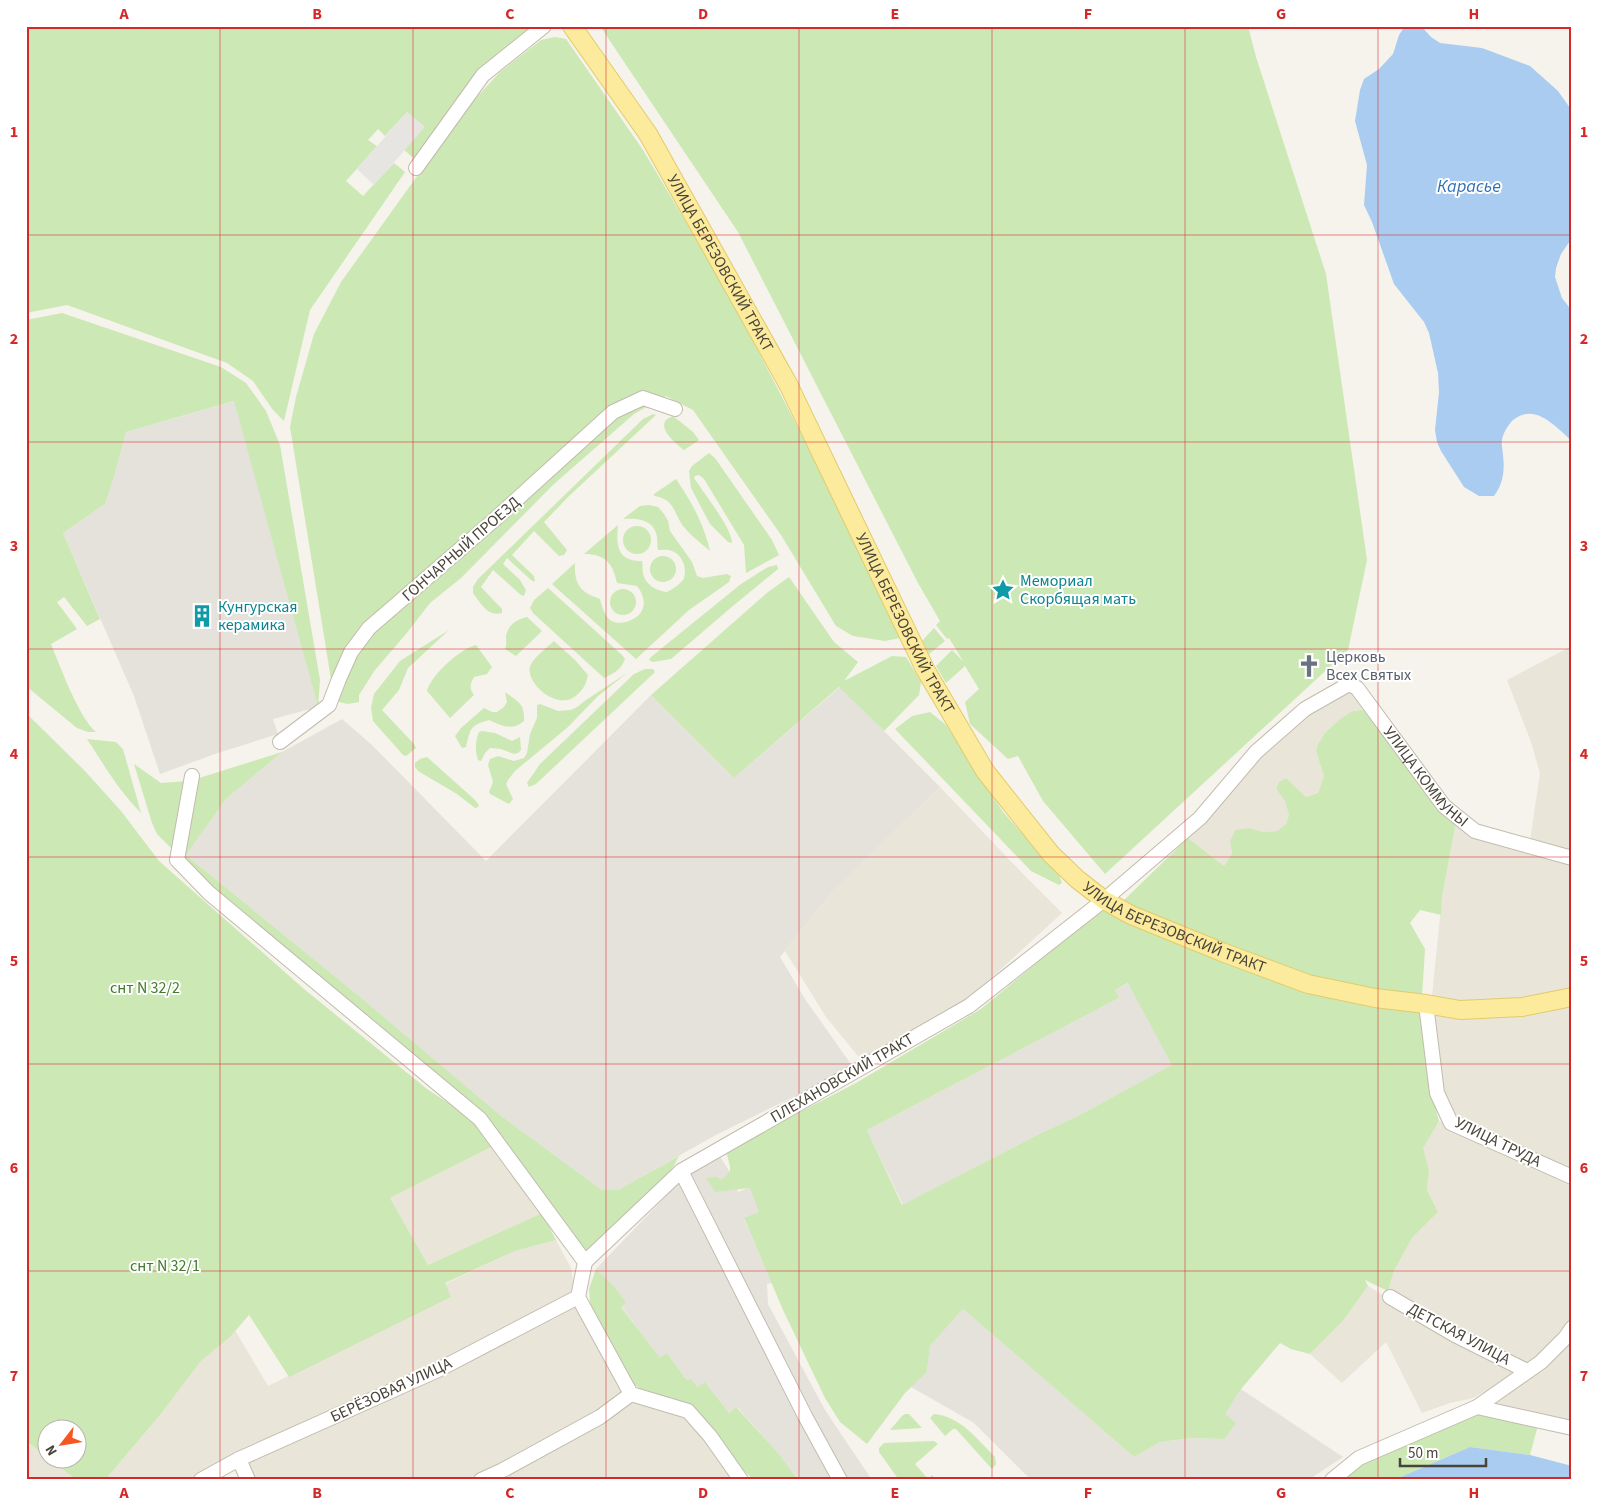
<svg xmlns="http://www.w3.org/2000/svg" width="1598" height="1506" font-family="'Source Sans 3',sans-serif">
<rect width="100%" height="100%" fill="#f5f3eb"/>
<path fill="#e9e5d9" d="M1570 647 1572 653V854L1530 841 1540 773 1531 742 1507 680Z
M1348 687 1363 710 1352 711 1340 719 1325 733 1318 744 1316 751 1324 776 1318 793 1306 797 1286 778 1279 782 1276 789 1285 801 1289 815 1286 824 1277 831 1263 832 1249 828 1230 842 1232 854 1224 866 1188 838 1206 819 1259 753 1308 710Z
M940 787 1023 874 1062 913 964 1003 862 1061 826 1017 785 951 833 891Z
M1456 822 1572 862V992L1523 1000 1463 1002 1432 996 1442 897Z
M1572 1004V1173L1455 1120 1440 1092 1431 1011Z
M1439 1121 1572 1182V1319L1540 1359 1527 1368 1388 1291 1394 1271 1412 1238 1438 1212 1427 1190 1429 1170 1422 1148Z
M495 1145 542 1213 428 1265 390 1198Z
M556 1240 571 1268 575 1294 436 1367 195 1480H105L160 1415 201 1361 229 1338 235 1330 268 1386 450 1297 445 1284 515 1251Z
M1368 1286 1451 1337 1520 1372 1473 1398 1450 1403 1422 1413 1386 1342 1342 1383 1310 1354 1342 1322Z
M576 1302 626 1394 475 1480H251L243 1461Z
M1572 1337V1422L1486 1402Z
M632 1397 685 1413 708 1438 734 1480H510L506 1472Z
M26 1441 48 1458 77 1480H26Z"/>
<path fill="#e5e2dc" d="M235 401 318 707 273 719 278 734 215 754 160 774 134 696 63 533 105 504 114 477 126 432Z
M840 687 940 787 833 891 780 957 805 999 853 1067 714 1136 618 1190H602L500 1115 365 1001 186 855 226 799 282 752 342 719 372 745 486 861 651 695 734 778Z
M1129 983 1173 1065 1076 1117 1039 1134 903 1205 867 1130 1119 998 1115 990Z
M719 1155 730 1172 738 1192 750 1187 760 1212 744 1219 772 1283 767 1284 768 1304 825 1410 872 1480H798L780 1455 737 1407 729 1413 705 1382 697 1387 688 1381 667 1353 660 1359 621 1306 626 1302 613 1285 596 1269 689 1172Z
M963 1309 1134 1457 1160 1442 1192 1438 1224 1439V1414L1241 1389 1343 1457 1308 1480H1031L974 1423 911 1387 927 1372 930 1346Z"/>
<path fill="#cce8b5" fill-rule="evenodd" d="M26 26H535L416 160 404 150 424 127 407 112 385 136 378 129 368 140 377 146 346 181 363 196 394 163 405 172 310 310 284 421 273 410 253 381 227 363 67 305 26 313Z
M600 26H1248L1256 57 1326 274 1367 560 1348 650 1105 874 1043 801 1018 756 1008 759 970 724 965 702 979 689 965 666 946 683 936 666 952 650 963 661 949 638 947 639 936 625 940 621 918 583 738 232Z
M555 37 566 39 643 150 728 293 811 453 899 629 900 638 885 641 853 636 836 626 781 535 693 410 666 396 634 414 554 484 461 578 430 603 406 634 375 670 359 695V702L348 704 339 702 331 679 290 427 296 397 314 334 341 282 464 111 500 72 541 40Z
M62 313 221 367 246 383 266 411 280 445 320 680 318 707 234 401 126 432 114 477 105 504 63 533 100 619 87 626 64 597 57 602 77 629 51 644C60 666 79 718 96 732H88L77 728 26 686V320Z
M653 414 656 415 569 496 544 522 567 550 564 555 559 556 534 531 512 555 534 576 535 582 531 580 507 558 503 564 520 580 526 590 524 596 521 595 493 570 481 587 502 609V613C487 617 481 603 473 593V587L478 579 643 419Z
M673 416 693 432 699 440 684 450C678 445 658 430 666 420 668 418 671 417 673 416Z
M709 453 715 458 772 540 779 555 746 573 744 545 704 479 699 475 695 476 694 478C703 492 732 528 732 543L728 542 710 524 691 488 689 471 692 466Z
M676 479C691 501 704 524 710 551 701 543 691 536 683 526 673 512 675 499 654 496V494Z
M649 505 658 507 664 514 668 521 670 531 692 562 697 576 703 578 727 574 731 576 729 582 689 610 636 659 552 584 575 563C574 584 580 592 600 599 604 614 608 626 626 622 645 617 649 601 637 586L617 583C613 563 605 554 584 554L618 525C616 545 617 562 642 561 643 565 642 569 643 573 645 585 657 591 667 592 673 589 679 585 683 580 688 571 683 556 674 552 669 549 663 550 658 550 657 545 658 538 656 533 652 519 635 518 623 519L640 506Z
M623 540a14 14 0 1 1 28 0a14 14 0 1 1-28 0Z
M650 569a13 13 0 1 1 26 0a13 13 0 1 1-26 0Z
M777 565 778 569 734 605 671 659 653 662 649 660 651 657 741 584 768 567Z
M789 577 834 642 858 662 844 681 892 656 906 657 921 682 919 695 884 731 839 687 734 778 651 695 768 592Z
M548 588 622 655 625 659C621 670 614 673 604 678L533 613 530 608 534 600Z
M610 602a13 13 0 1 1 26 0a13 13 0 1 1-26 0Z
M527 617 542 631 516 656 505 649C507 644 506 641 506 636 508 625 517 619 527 617Z
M934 628 945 641 929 654 922 641Z
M449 630 408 668 399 690 382 710 414 744 416 748 406 756 403 755 373 721 371 708 374 694 400 661Z
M554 641 575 660 588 675C586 683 585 687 579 693 559 715 525 682 530 667 533 657 547 648 554 641Z
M476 645 492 667 487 674 474 677C470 684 469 688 474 695L450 718 427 691C431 675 460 649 476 645Z
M645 669H653L655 672 536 784 529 787 527 783 540 764 634 674Z
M627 673 598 696 568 727 515 771 508 780 506 784 513 799 509 804 490 794 489 792 493 782 488 765 490 759 498 756 514 761 524 758 527 753 530 734 537 718V705L540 704 558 711 571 710 577 707 586 700Z
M505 692C518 702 525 703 524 721 512 731 502 726 489 720 469 726 471 728 466 747L462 748 455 736 461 728 484 708 492 712H497L504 707 507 702Z
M1363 710 1438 803 1456 822 1442 897 1441 915 1420 910 1410 923 1425 949 1422 997 1311 981 1224 949 1123 901 1188 838 1224 866 1232 854 1230 842 1235 830 1249 828 1263 832 1277 831 1286 824 1289 815 1285 801 1276 789 1279 782 1286 778 1306 797 1318 793 1324 776 1316 751 1318 744 1325 733 1340 719 1352 711Z
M930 712 946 725 1003 812 1059 875 1062 883 1059 885 1031 871 895 729 912 716Z
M26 713 85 771 121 811 159 861 304 989 427 1089 470 1117 495 1145 390 1198 428 1265 542 1213 556 1240 515 1251 445 1283 451 1297 289 1377 249 1315 229 1338 201 1361 160 1415 105 1480H77L49 1459 78 1458V1428H48L47 1457 26 1441Z
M482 731 495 733 512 741 520 737 521 750 518 753 514 754 501 749 490 748 485 753 481 761 478 760C475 751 475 742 479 732Z
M87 739 116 742 123 749 141 813C119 791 104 765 87 739Z
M282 752 226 799 186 855 365 1001 500 1115 602 1190H618L679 1156 667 1178 586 1255 481 1113 210 888 180 858 196 779Z
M427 757 474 799 479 805 478 807 475 808 457 794 418 771 415 767V763L420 759Z
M134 764 161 783 188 781 174 851 157 834 152 823Z
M1103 908 1306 991 1421 1012 1430 1088 1439 1121 1423 1148 1429 1170 1427 1190 1438 1212 1412 1238 1394 1271 1388 1291 1365 1280 1368 1286 1342 1322 1310 1354 1291 1349 1280 1343 1241 1389 1225 1414 1236 1423 1224 1439 1192 1438 1160 1442 1134 1457 963 1309 930 1346 927 1372 905 1393 867 1444 840 1422 825 1398 783 1310 744 1218 759 1212 750 1188 715 1192 706 1178 717 1177 721 1180 730 1172V1167L726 1150 856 1083 981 1009ZM1128 983 1172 1065 1076 1117 1039 1134 902 1205 867 1130 1119 998 1115 990Z
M596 1269 613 1285 626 1302 621 1307 660 1358 667 1353 687 1380 691 1379 697 1387 705 1382 729 1413 736 1407 780 1455 798 1480H754L733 1461 697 1411 683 1402 646 1393 627 1379 591 1312 589 1289Z
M1479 1412 1538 1425 1530 1455 1470 1447 1394 1480H1338L1355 1466Z
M905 1414H909L922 1428 890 1430 902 1416Z
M934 1414C960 1416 978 1440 995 1457L996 1464 992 1469 956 1429H953L945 1436 930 1418Z
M934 1441 938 1444 915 1464 928 1479 932 1475 936 1480H899L879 1452V1448L884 1443Z"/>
<path fill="#e7e5e2" d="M407 112 425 127 374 185 357 169Z"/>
<path fill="#a9ccf0" d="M1405 26H1421L1431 37 1440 43 1482 48 1530 66 1558 91 1570 108 1572 112V238L1561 254 1556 268 1555 277 1562 298 1572 311V441C1556 427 1535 402 1513 420 1508 425 1503 433 1502 440 1501 445 1503 451 1503 456 1505 469 1503 485 1494 496H1479L1464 487 1441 451 1437 442 1435 430 1439 392 1438 373 1429 333 1424 322 1394 284 1372 222 1364 205 1367 165 1355 121 1360 90 1364 79 1379 69 1393 54 1399 35Z
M1470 1447 1530 1455 1572 1466V1480H1502L1497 1478 1490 1480H1394Z"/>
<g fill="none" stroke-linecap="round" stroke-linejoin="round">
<defs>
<g id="minor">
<path d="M416 168 483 75 544 26"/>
<path d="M280 742 329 705 339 679 351 652 369 628 494 520 613 412 643 398 675 409"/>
<path d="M192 776 177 860 209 893 480 1119 585 1262 578 1297 631 1394 688 1411 710 1436 741 1480"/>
<path d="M1426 1004 1437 1093 1451 1123 1572 1177"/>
<path d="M681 1171 805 1416 840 1480"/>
<path id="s1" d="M585 1262 681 1171 969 1006 1104 900 1200 818 1256 752 1305 709 1349 684 1357 688 1444 806 1475 831 1572 858"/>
<path d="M1390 1297 1455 1335 1527 1371"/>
<path d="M1477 1407 1572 1428"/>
<path d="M239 1459 248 1480"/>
<path d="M201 1480 239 1459 438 1370 578 1297"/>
<path d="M481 1480 503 1470 600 1417 631 1394"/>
<path d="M1332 1480 1359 1458 1477 1407 1541 1362 1565 1338 1572 1328"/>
</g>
<g id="major">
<path id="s2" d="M572 26 648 134 788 384 925 669 985 771 1051 854 1077 879 1104 900 1131 915 1222 952 1308 984 1375 998 1426 1004 1460 1010 1522 1007 1572 997"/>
</g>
</defs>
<use href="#minor" stroke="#c1bcad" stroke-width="16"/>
<use href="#major" stroke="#e2cb6b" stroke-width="20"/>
<use href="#minor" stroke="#fff" stroke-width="14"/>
<use href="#major" stroke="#fceb9c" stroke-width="18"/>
</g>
<path fill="none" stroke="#d62828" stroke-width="1" stroke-opacity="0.55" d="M220 26V1480M413 26V1480M606 26V1480M799 26V1480M992 26V1480M1185 26V1480M1378 26V1480M26 235H1572M26 442H1572M26 649H1572M26 857H1572M26 1064H1572M26 1271H1572"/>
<defs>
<symbol id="sight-bare" viewBox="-9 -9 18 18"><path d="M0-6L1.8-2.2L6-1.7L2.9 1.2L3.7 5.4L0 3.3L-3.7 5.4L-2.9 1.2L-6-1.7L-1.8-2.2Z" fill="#0f9aa8" stroke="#fff" stroke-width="2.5" paint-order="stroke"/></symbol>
<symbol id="building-bare" viewBox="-9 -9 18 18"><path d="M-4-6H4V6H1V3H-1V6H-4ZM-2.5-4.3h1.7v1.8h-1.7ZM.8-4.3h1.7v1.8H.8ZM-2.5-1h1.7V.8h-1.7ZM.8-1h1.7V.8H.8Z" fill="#0f9aa8" stroke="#fff" stroke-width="2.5" paint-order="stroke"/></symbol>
<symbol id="church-bare" viewBox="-9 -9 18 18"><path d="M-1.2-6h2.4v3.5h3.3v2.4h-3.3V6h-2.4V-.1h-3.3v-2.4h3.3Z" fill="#6b7280" stroke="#fff" stroke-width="2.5" paint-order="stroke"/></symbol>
</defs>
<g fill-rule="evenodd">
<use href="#sight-bare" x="987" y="574" width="32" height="32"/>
<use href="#building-bare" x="186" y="600" width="32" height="32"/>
<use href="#church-bare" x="1293" y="650" width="32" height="32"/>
</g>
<g text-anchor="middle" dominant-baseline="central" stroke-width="4" stroke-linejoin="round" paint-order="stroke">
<g font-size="16" fill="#494439" stroke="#fff">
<text stroke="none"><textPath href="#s2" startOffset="280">УЛИЦА БЕРЕЗОВСКИЙ ТРАКТ</textPath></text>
<text transform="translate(461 549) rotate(-41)">ГОНЧАРНЫЙ ПРОЕЗД</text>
<text stroke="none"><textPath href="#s2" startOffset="685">УЛИЦА БЕРЕЗОВСКИЙ ТРАКТ</textPath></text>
<text stroke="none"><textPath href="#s1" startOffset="1086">УЛИЦА КОММУНЫ</textPath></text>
<text stroke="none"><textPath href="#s2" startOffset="1105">УЛИЦА БЕРЕЗОВСКИЙ ТРАКТ</textPath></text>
<text transform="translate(842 1078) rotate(-30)">ПЛЕХАНОВСКИЙ ТРАКТ</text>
<text transform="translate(1498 1142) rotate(26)">УЛИЦА ТРУДА</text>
<text transform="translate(1459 1334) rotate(28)">ДЕТСКАЯ УЛИЦА</text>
<text transform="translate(391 1390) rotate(-25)">БЕРЁЗОВАЯ УЛИЦА</text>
</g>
<g font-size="16" fill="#0d838f" stroke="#fff" text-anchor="start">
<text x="1020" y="581">Мемориал<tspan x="1020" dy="18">Скорбящая мать</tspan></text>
<text x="218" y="607">Кунгурская<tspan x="218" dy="18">керамика</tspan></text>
</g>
<g font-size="16" fill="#5b616d" stroke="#fff" text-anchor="start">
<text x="1326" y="657">Церковь<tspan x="1326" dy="18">Всех Святых</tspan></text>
</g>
<g font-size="16" fill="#427b2c" stroke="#fff">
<text x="145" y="988">снт N 32/2</text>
<text x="165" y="1266">снт N 32/1</text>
</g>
<g font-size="18" font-style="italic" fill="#3270b5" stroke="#fff">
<text x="1469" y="186">Карасье</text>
</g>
</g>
<rect width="1598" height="1506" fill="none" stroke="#ffffff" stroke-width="55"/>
<g transform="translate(62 1444) rotate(239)"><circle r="24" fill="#ffffff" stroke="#b6b4b0"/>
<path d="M0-4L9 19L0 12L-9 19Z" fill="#f65721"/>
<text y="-8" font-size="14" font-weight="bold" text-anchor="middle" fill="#494439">N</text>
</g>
<path d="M1400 1458v8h86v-8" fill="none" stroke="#494439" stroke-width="2.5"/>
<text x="1408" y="1458" font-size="15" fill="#494439" stroke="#ffffff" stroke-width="4" paint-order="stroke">50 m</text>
<rect x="28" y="28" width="1542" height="1450" fill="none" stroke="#d62828" stroke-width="2"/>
<g font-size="16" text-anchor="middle" font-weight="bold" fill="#d62828">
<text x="124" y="19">A</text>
<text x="317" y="19">B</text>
<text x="510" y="19">C</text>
<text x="703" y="19">D</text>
<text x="895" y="19">E</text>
<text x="1088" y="19">F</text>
<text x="1281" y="19">G</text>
<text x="1474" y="19">H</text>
<text x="14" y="137">1</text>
<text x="1584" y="137">1</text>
<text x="14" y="344">2</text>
<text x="1584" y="344">2</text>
<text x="14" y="551">3</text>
<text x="1584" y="551">3</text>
<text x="14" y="759">4</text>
<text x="1584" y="759">4</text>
<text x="14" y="966">5</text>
<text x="1584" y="966">5</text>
<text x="14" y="1173">6</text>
<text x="1584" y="1173">6</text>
<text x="14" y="1381">7</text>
<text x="1584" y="1381">7</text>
<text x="124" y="1498">A</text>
<text x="317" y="1498">B</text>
<text x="510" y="1498">C</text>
<text x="703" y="1498">D</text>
<text x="895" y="1498">E</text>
<text x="1088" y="1498">F</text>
<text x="1281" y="1498">G</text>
<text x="1474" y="1498">H</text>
</g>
</svg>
